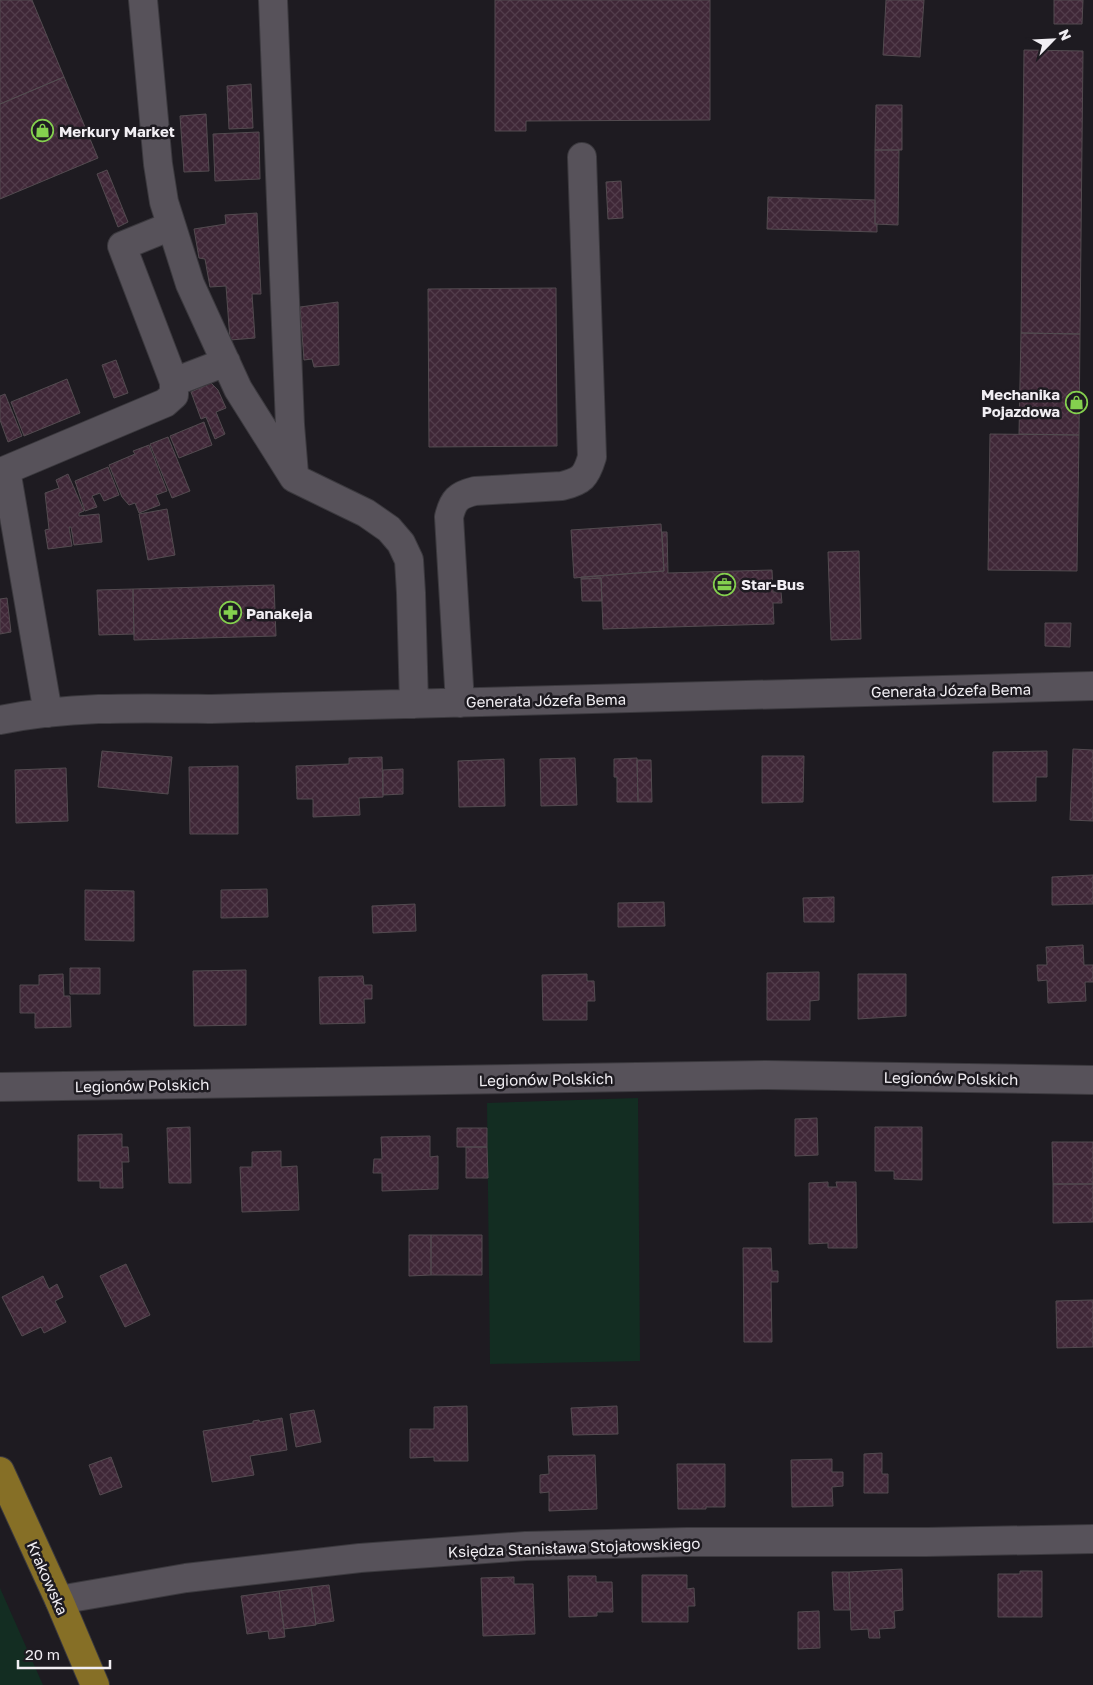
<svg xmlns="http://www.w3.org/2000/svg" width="1093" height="1685" font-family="'Golos Text',sans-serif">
<defs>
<pattern id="building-cross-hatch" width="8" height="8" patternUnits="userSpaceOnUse" patternTransform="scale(1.25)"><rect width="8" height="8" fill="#3f2737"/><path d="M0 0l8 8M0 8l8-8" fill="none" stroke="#523c4b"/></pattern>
</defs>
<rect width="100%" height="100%" fill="#1e1b21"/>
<path fill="#132d22" d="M638 1098 640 1361 490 1364 487 1103Z
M0 1588 43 1685H0Z"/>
<path fill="url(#building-cross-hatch)" stroke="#534b50" d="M0 0H32L64 77 0 104Z
M495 0H710V120L526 121V131H495Z
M886 0H924L920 57 883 55Z
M1054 0H1083L1082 24H1054Z
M1024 50 1083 51 1080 334 1021 333Z
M64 77 98 158 0 199V104Z
M251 84 253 128 229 129 227 86Z
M876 105H902V150H875Z
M206 114 209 171 184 172 180 116Z
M259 132 260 179 215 181 213 134Z
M875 150H899L898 225 875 224Z
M107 170 128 222 118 227 97 174Z
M621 181 623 218 608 219 606 182Z
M768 197 875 200V224H877V232L767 229Z
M257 213 261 294H252L255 338 230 340 226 286 210 287 205 259 199 258 194 229 226 224 225 215Z
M556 288 557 446 429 447 428 289Z
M338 302 339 365 314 367 312 359 304 360 300 307Z
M1021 333 1080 334 1079 435 1019 434Z
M116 360 128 393 114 398 102 365Z
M67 379 80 413 24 436 11 402Z
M211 383 218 390 226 408 216 412 225 434 215 439 206 417 201 419 191 392Z
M5 394 22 436 8 442 0 420V396Z
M204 422 212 445 179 458 170 436Z
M990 434 1079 435 1077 571 988 570Z
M168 437 190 491 172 498 150 444Z
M149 445 167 491 156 495 160 505 139 513 135 503 129 505 122 497 109 465 135 454 133 451Z
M108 467 119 495 104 501 100 493 92 496 97 507 85 511 75 481Z
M68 474 84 511 79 513V516L99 514 102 542 74 545 71 527H69L72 546 48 549 45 530 49 529 45 493 59 488 56 480Z
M167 509 175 555 148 560 139 514Z
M661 524 664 571 574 578 571 530Z
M662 532H667L668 573 772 570 773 592H781L782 603H773L774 624 603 629 601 578 581 579V577L664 571Z
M859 551 861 639 831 640 828 552Z
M601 578 602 601H582L581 579Z
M274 585 276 636 134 640 133 589Z
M133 589 134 634 99 635 97 590Z
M7 598 11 632 0 634V599Z
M1045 623H1071L1070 647 1045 646Z
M1073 749 1093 750V821L1070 820Z
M102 751 172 757 168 794 98 787Z
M1047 751V777H1036V801L993 802V752Z
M762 756H804L803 802 762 803Z
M382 757 383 797 359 798 360 815 313 817V799H297L296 766 349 764V758Z
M575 758 577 805 541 806 540 759Z
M637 758 638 802H617V777H614V759Z
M504 759 505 806 459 807 458 761Z
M637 760H651L652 802H638Z
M238 766V834H190L189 767Z
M66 768 68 821 16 823 15 770Z
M403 769V794L383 795V770Z
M1093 875V904L1052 905V877Z
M267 889 268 917 221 918V890Z
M85 890 134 891V941L85 940Z
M834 897V922H804L803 898Z
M664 902 665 926 618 927V903Z
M415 904 416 931 373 933 372 906Z
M1083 945 1084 965H1093V982H1085L1086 1001 1048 1003 1047 980 1038 981 1037 965H1047L1046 947Z
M70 968H100V994H70Z
M246 970V1025L194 1026 193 971Z
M819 972V1000L810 1001V1020H767V973Z
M63 974 64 996H70L71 1027 35 1028V1013H20V985H39V975Z
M587 974V981H594L595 1001H587V1020H543L542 975Z
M858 974H906V1016L858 1019Z
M363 976 364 985H372V999H364L365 1023 320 1024 319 977Z
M817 1118 818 1155 795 1156V1119Z
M190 1127 191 1183H169L167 1128Z
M875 1127H922V1180L894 1179V1171H875Z
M457 1128H487V1147H457Z
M122 1134V1147H128L129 1162H122L123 1188H100V1181H78V1135Z
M430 1136V1157L438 1156V1189L382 1191V1173H373L374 1159H382L381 1137Z
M1052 1142H1093V1184H1053Z
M466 1147H487L488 1178H466Z
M281 1151V1167L297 1166 299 1210 242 1212 240 1167H252V1152Z
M828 1182V1187H837L836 1182H856L857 1248H828V1243L809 1244V1183Z
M1053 1184H1093V1222L1053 1223Z
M409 1235H431V1275L409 1276Z
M431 1235H482V1275H431Z
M743 1248H771L772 1271H778V1282H771L772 1342H744Z
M126 1264 150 1315 125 1327 100 1276Z
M43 1276 49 1289 57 1284 63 1297 55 1301 66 1322 44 1333 41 1327 22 1336 2 1297Z
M1093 1300V1347L1057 1348 1056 1301Z
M467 1406 468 1461H434V1457L410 1458V1429H434V1407Z
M617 1406 618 1434 573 1435 571 1408Z
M314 1410 321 1442 296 1447 290 1414Z
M282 1418 287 1450 250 1456 254 1475 212 1482 203 1431 253 1423V1421L259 1420 260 1422Z
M882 1453V1474H888V1493H864V1454Z
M595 1455 597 1509 549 1511V1492L540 1493V1475L549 1474 548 1456Z
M111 1457 122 1487 100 1495 89 1465Z
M832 1459V1472H843V1486L832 1487 833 1506 792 1507 791 1460Z
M677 1464H725V1507H706V1509H678Z
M902 1569 903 1610 894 1611 895 1628 879 1629 880 1638H869L868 1629 851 1630 849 1572Z
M1020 1571H1042V1617H998V1574H1020Z
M832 1572H849L850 1610H834Z
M642 1575H687V1589L694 1588 695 1606H688V1622H642Z
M568 1576H596V1582H612L613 1612H597V1616L569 1617Z
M514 1577V1584H533L535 1634 483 1636 481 1578Z
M329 1585 334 1621 316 1624 311 1587Z
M311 1587 316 1625 284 1629 279 1591Z
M279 1591 285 1637 269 1639 268 1631 247 1634 241 1596Z
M819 1611 820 1648 798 1649V1612Z"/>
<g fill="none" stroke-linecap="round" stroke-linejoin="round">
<defs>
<path id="minor" d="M143 0 158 164 164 202 190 284 238 389 294 478 366 513 389 529 401 543 409 560 411 593 414 704
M273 0 290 425 294 474
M174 382 226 362
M460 703 449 517C453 500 458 495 475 491L562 486C582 481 586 477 592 457L582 157
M48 713 6 470 165 403 174 395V382L122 246 171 226
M0 720C71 706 139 708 211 709L1093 686
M0 1087 767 1075 1093 1080
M59 1600 186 1578 360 1558 526 1546 686 1542H927L1093 1539"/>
<path id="major" d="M0 1471 59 1600 95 1685"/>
</defs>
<use href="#minor" stroke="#3b393e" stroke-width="30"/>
<use href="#major" stroke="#3b393e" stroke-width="30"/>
<use href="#minor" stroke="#57525a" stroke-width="28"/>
<use href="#major" stroke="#866f26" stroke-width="28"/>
</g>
<defs>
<symbol id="shop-ring" viewBox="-11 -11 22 22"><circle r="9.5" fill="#1e1b21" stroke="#84d04e" stroke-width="1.5"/><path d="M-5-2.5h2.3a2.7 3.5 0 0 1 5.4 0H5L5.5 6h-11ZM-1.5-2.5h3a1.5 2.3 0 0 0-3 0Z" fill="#84d04e"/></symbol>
<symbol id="office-ring" viewBox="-11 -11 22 22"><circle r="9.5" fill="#1e1b21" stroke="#84d04e" stroke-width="1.5"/><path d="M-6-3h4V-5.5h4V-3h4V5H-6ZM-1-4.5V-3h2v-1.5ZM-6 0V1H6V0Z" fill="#84d04e"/></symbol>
<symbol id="pharmacy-ring" viewBox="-11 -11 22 22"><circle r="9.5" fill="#1e1b21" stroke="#84d04e" stroke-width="1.5"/><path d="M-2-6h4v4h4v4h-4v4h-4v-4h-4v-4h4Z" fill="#84d04e"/></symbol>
</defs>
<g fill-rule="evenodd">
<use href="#shop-ring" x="30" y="118" width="25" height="25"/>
<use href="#shop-ring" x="1064" y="390" width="25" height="25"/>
<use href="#office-ring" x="712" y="572" width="25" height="25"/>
<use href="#pharmacy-ring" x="218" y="600" width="25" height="25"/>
</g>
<g text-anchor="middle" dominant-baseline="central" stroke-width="5" stroke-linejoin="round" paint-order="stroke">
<g font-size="15" font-weight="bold" fill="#f1eef3" stroke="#1e1b21" text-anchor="start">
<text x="59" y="131">Merkury Market</text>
<text x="1060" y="394" text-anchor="end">Mechanika<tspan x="1060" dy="17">Pojazdowa</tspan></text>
<text x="741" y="584">Star-Bus</text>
<text x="246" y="613">Panakeja</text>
</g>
<g font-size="15" fill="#f1eef3" stroke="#1e1b21">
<text transform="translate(951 690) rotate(-1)">Generała Józefa Bema</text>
<text transform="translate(546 700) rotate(-1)">Generała Józefa Bema</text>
<text transform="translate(951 1078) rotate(1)">Legionów Polskich</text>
<text transform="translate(546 1079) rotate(-1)">Legionów Polskich</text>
<text transform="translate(142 1085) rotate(-1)">Legionów Polskich</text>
<text transform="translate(574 1547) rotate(-2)">Księdza Stanisława Stojałowskiego</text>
<text transform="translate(48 1578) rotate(66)">Krakowska</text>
</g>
</g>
<g transform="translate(1053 40) rotate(66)" stroke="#1e1b21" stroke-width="4" paint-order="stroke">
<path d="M0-4L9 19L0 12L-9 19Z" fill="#f1eef3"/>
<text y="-8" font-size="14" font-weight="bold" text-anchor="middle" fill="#f1eef3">N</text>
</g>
<path d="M18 1660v8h92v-8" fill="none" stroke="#f1eef3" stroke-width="2.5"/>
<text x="25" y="1660" font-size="15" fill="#f1eef3" stroke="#1e1b21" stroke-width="4" paint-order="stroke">20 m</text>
</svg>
